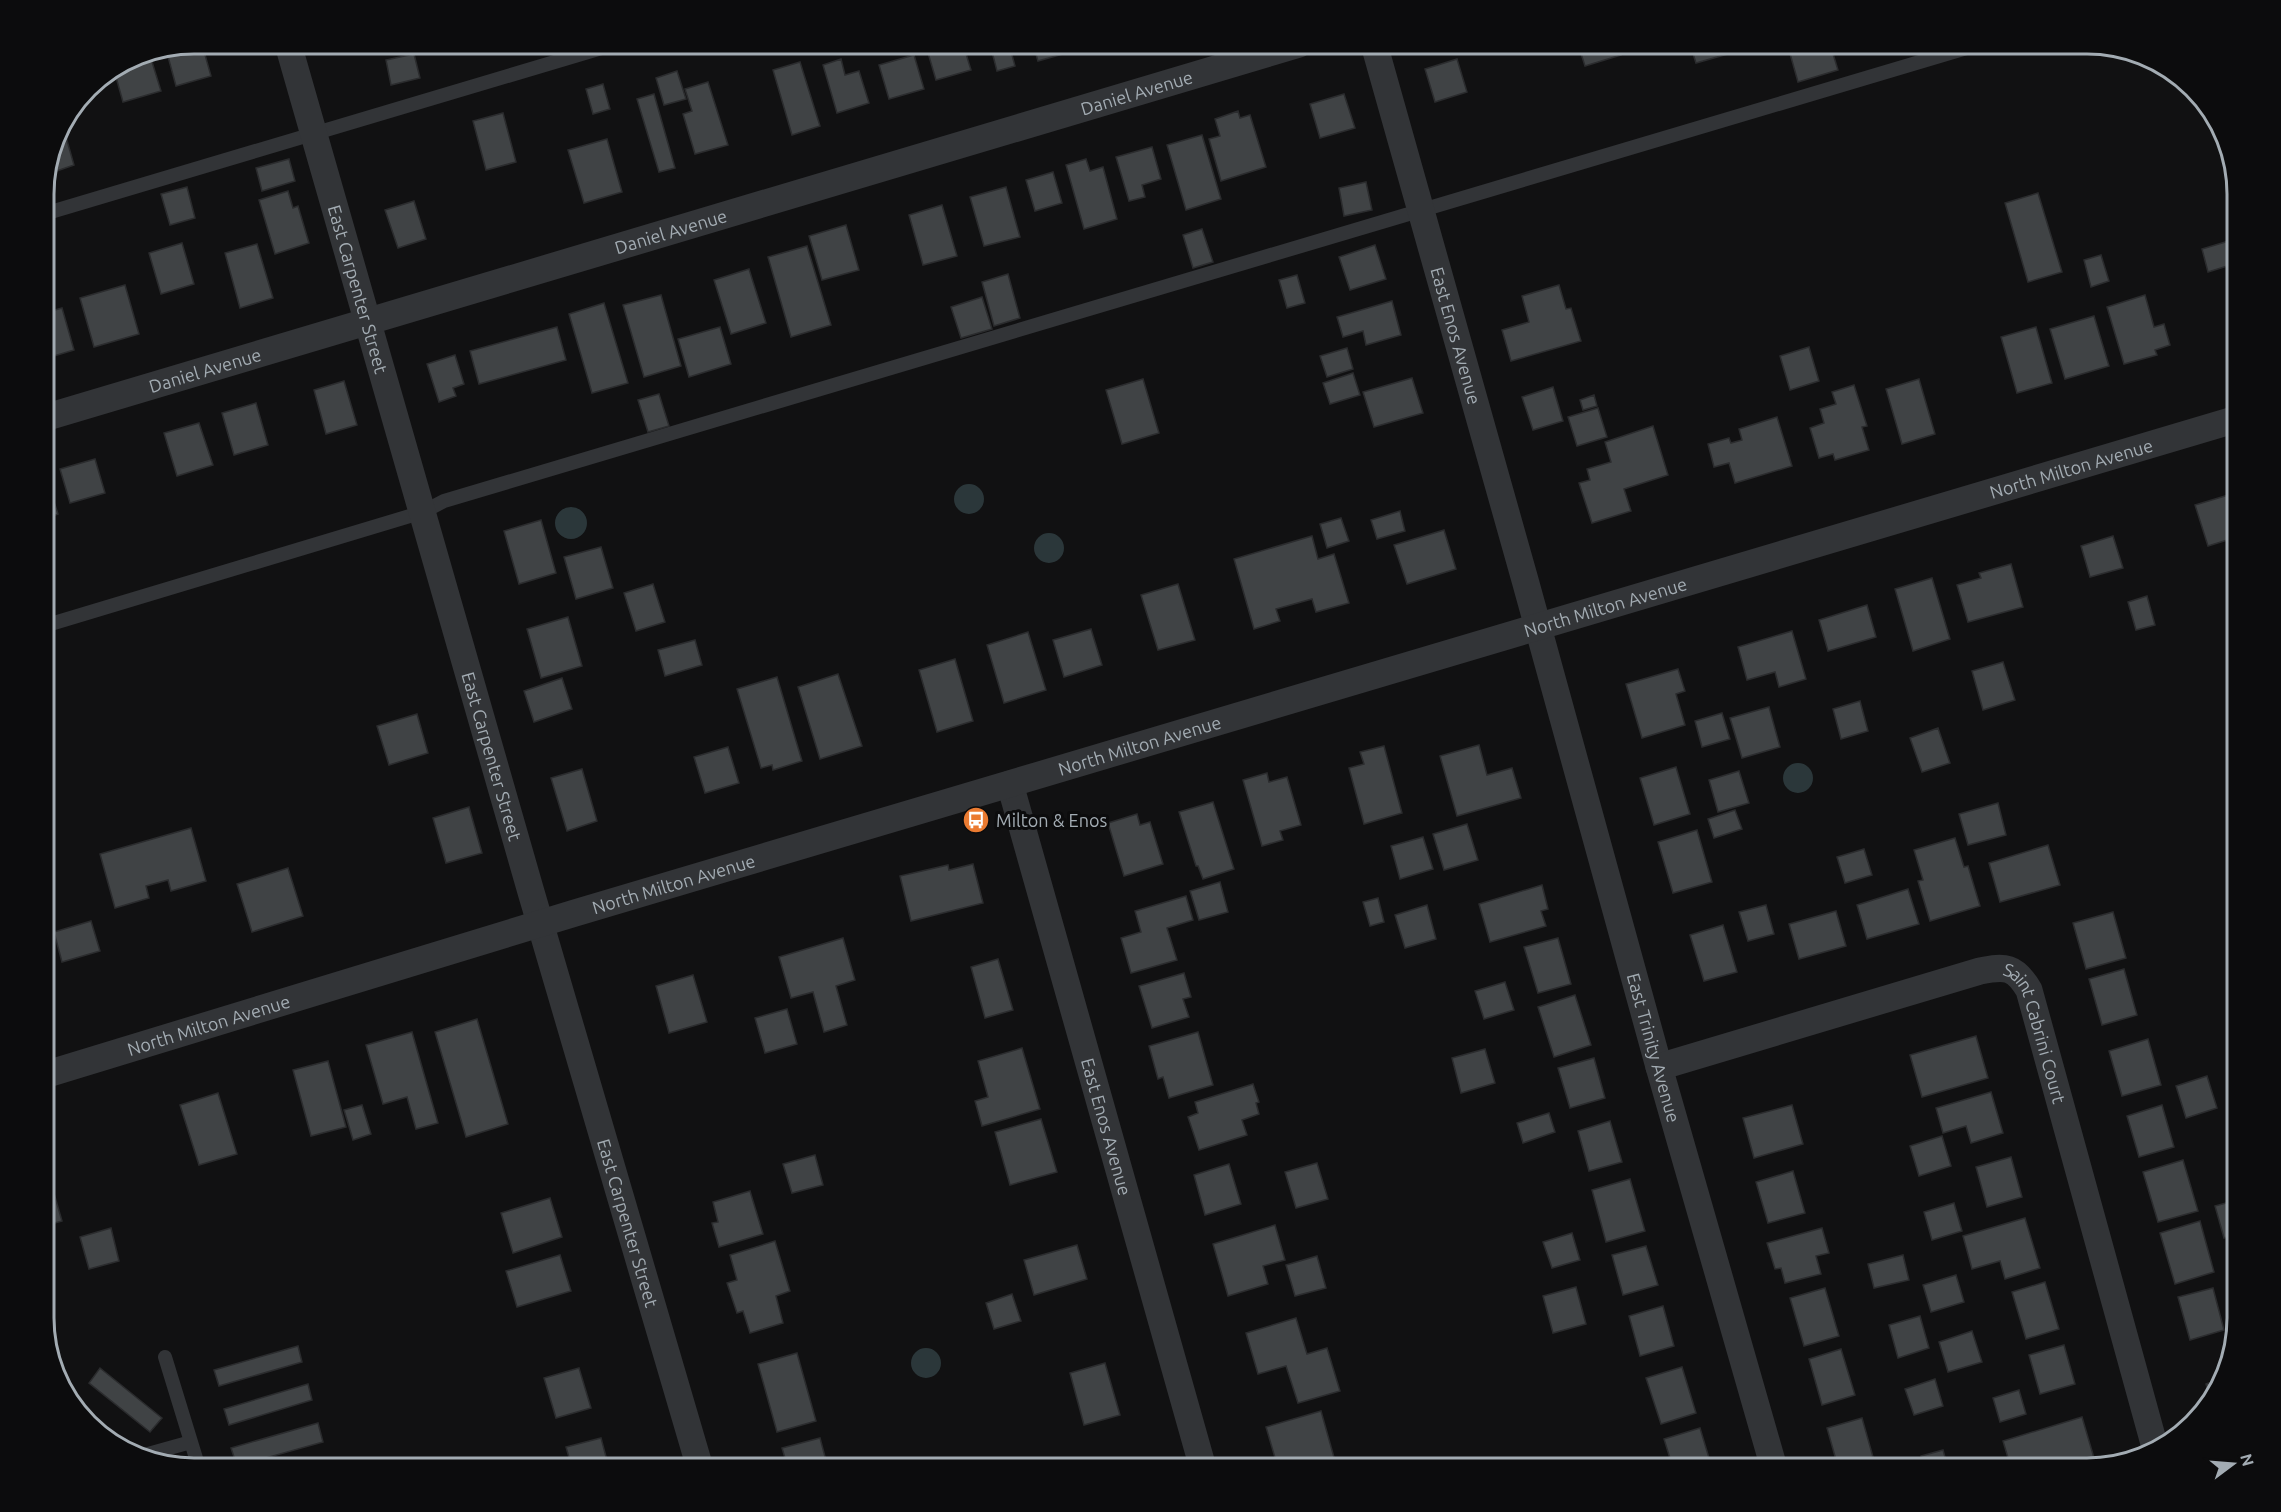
<svg xmlns="http://www.w3.org/2000/svg" width="2281" height="1512" font-family="Ubuntu,sans-serif">
<rect width="100%" height="100%" fill="#111112"/>
<path fill="#2b373a" d="M954 499a15 15 0 1 1 30 0a15 15 0 1 1-30 0Z
M555 523a16 16 0 1 1 32 0a16 16 0 1 1-32 0Z
M1034 548a15 15 0 1 1 30 0a15 15 0 1 1-30 0Z
M1783 778a15 15 0 1 1 30 0a15 15 0 1 1-30 0Z
M911 1363a15 15 0 1 1 30 0a15 15 0 1 1-30 0Z"/>
<path fill="#404345" stroke="#2b2c2e" stroke-width="1.5" d="M194 44H202L211 76 176 86 166 49Z
M538 44H560L539 49Z
M936 44H963L971 70 936 80 926 46Z
M990 44H1009L1015 66 997 71Z
M1033 44H1068L1070 52 1038 61Z
M1578 44H1618L1621 55 1585 66Z
M1690 44H1763L1696 63Z
M1811 44H1830L1838 70 1798 82 1789 50Z
M149 52 161 91 123 102 114 70 137 55Z
M414 54 420 78 391 85 386 60Z
M914 55 924 89 889 99 879 65Z
M841 59 845 75 859 71 869 103 837 113 823 65Z
M1457 59 1467 92 1435 102 1425 69Z
M800 62 820 126 792 135 773 70Z
M677 71 686 99 664 105 656 78Z
M708 82 728 145 695 154 683 114 692 111 685 89Z
M603 84 610 109 593 114 586 89Z
M654 94 675 168 659 172 637 99Z
M1344 94 1355 128 1320 138 1310 104Z
M1238 111 1240 118 1250 115 1266 167 1221 181 1209 139 1220 136 1215 119Z
M503 113 516 162 486 170 473 121Z
M1202 135 1221 199 1186 210 1167 145Z
M66 137 74 165 48 174 56 140Z
M607 139 622 192 584 203 568 150Z
M1152 147 1161 179 1142 185 1145 197 1129 201 1116 157Z
M289 159 295 181 262 191 256 168Z
M1086 159 1090 171 1103 167 1117 219 1084 229 1066 165Z
M1053 172 1062 203 1035 211 1026 180Z
M1366 182 1372 210 1344 216 1339 188Z
M187 187 195 218 170 225 161 194Z
M1006 187 1020 237 984 246 970 197Z
M288 191 293 208 298 206 309 243 275 254 259 200Z
M2038 193 2062 272 2028 282 2005 203Z
M414 201 426 239 398 248 385 210Z
M942 205 957 256 923 265 909 215Z
M846 225 859 270 822 280 809 236Z
M1202 229 1213 262 1193 268 1183 235Z
M2232 240 2237 263 2208 272 2202 249Z
M182 243 194 284 161 294 149 253Z
M257 244 273 298 240 308 225 253Z
M1375 245 1386 279 1350 290 1339 257Z
M807 246 831 325 791 337 768 257Z
M2101 255 2109 281 2091 287 2084 260Z
M749 269 766 323 731 334 714 280Z
M1008 274 1020 318 994 326 982 282Z
M1297 275 1305 303 1287 308 1279 280Z
M125 285 139 334 94 347 80 298Z
M1559 285 1566 309 1571 308 1581 341 1511 361 1502 330 1529 322 1522 296Z
M661 295 681 366 644 377 623 305Z
M2145 295 2154 327 2164 324 2170 345 2155 350 2157 355 2124 364 2107 307Z
M982 297 992 329 961 338 951 307Z
M1392 301 1401 335 1366 345 1363 331 1343 337 1337 317Z
M604 303 628 383 592 393 569 314Z
M62 308 74 350 44 359V313Z
M2094 316 2109 366 2065 379 2050 329Z
M557 327 566 360 479 384 470 351Z
M720 327 731 364 689 377 678 339Z
M2036 327 2052 383 2017 393 2001 337Z
M1809 347 1819 381 1790 390 1780 356Z
M1347 348 1353 369 1327 377 1320 356Z
M455 355 464 384 453 388 456 396 439 402 427 364Z
M1353 373 1360 395 1330 404 1323 383Z
M1412 378 1423 413 1374 427 1363 392Z
M1143 379 1159 433 1122 444 1106 390Z
M1919 379 1935 434 1902 444 1886 389Z
M344 381 357 425 326 434 314 390Z
M1854 385 1867 426 1862 427 1869 450 1835 460 1833 454 1819 458 1810 428 1824 423 1820 409 1836 404 1832 392Z
M1553 387 1563 421 1533 430 1522 397Z
M659 394 669 426 648 432 638 400Z
M1594 395 1597 406 1583 410 1580 400Z
M256 403 268 445 234 455 222 413Z
M1598 408 1607 437 1577 446 1568 417Z
M1777 417 1792 466 1735 483 1729 463 1714 467 1708 444 1729 438 1731 443 1742 440 1739 429Z
M199 423 213 465 177 476 164 433Z
M1653 426 1668 475 1624 489 1631 511 1592 523 1579 483 1590 480 1587 469 1611 462 1605 442Z
M95 459 105 493 70 503 60 469Z
M44 471 58 514 44 519Z
M2235 493 2237 501V537L2208 546 2195 505Z
M1400 511 1405 531 1377 539 1371 520Z
M1341 518 1349 541 1327 548 1320 524Z
M541 520 556 573 519 584 504 531Z
M1444 530 1456 569 1407 584 1394 545Z
M1312 536 1318 559 1334 554 1349 603 1316 612 1312 599 1276 609 1280 621 1254 629 1234 559Z
M2113 536 2123 568 2090 577 2081 546Z
M601 547 613 588 576 599 564 557Z
M2011 564 2023 607 1968 622 1957 585 1981 578 1979 573Z
M1932 578 1950 639 1913 651 1895 589Z
M653 584 665 622 636 631 624 593Z
M1178 584 1195 640 1158 650 1141 595Z
M2147 596 2155 625 2136 630 2128 602Z
M1867 605 1876 637 1828 651 1819 620Z
M568 617 582 666 541 678 527 629Z
M1091 629 1102 665 1064 677 1053 640Z
M1792 631 1806 679 1779 687 1775 672 1747 680 1738 647Z
M1028 632 1046 690 1004 703 987 645Z
M695 640 702 665 665 676 658 650Z
M955 659 973 721 937 732 919 670Z
M2003 662 2015 700 1983 710 1972 671Z
M1678 669 1685 691 1676 694 1685 725 1642 738 1626 684Z
M838 674 862 746 820 759 798 687Z
M777 677 802 761 773 770 772 765 761 768 737 689Z
M562 678 572 709 534 722 524 691Z
M1860 701 1868 731 1841 739 1833 709Z
M1769 707 1780 747 1742 758 1730 718Z
M1722 713 1730 739 1702 747 1695 721Z
M417 714 428 753 389 765 377 726Z
M1938 728 1950 763 1922 772 1910 738Z
M1479 745 1487 775 1512 768 1521 798 1457 816 1440 756Z
M1384 746 1402 813 1364 824 1349 768 1364 764 1360 752Z
M728 747 739 783 705 793 694 757Z
M1676 767 1690 814 1654 825 1640 778Z
M582 769 597 821 567 831 551 778Z
M1739 771 1749 803 1718 812 1709 780Z
M1267 773 1269 782 1287 777 1301 825 1280 831 1283 840 1262 846 1243 780Z
M1213 802 1234 869 1203 879 1198 866H1196L1179 812Z
M1998 803 2006 835 1968 845 1959 814Z
M469 807 482 853 446 863 433 818Z
M1735 810 1742 829 1714 838 1708 819Z
M1137 814 1140 825 1150 822 1163 864 1124 876 1108 823Z
M1467 824 1478 860 1444 870 1433 834Z
M191 828 206 881 171 891 168 880 146 886 149 898 115 908 100 854Z
M1697 830 1712 882 1673 893 1658 842Z
M1423 837 1433 869 1400 879 1391 846Z
M1955 838 1964 867 1968 866 1980 906 1930 921 1918 881 1923 880 1914 850Z
M2048 845 2060 885 2000 902 1989 863Z
M1864 849 1872 875 1845 883 1837 857Z
M973 864 983 903 911 921 900 876 948 865 949 870Z
M288 868 303 916 252 932 237 884Z
M1220 882 1228 912 1199 920 1190 891Z
M1542 885 1548 909 1541 911 1546 926 1490 942 1479 904Z
M1908 889 1919 924 1867 939 1857 905Z
M1186 896 1193 920 1167 928 1177 960 1131 973 1121 938 1141 932 1135 911Z
M1378 898 1384 922 1370 926 1363 902Z
M1427 905 1436 939 1405 948 1395 915Z
M1766 905 1774 934 1748 941 1739 912Z
M1836 911 1846 946 1799 959 1789 924Z
M2113 912 2126 958 2086 969 2073 923Z
M91 921 100 951 62 962 54 932Z
M1723 925 1737 972 1704 981 1690 935Z
M843 938 855 980 836 986 847 1025 824 1032 813 992 791 998 779 957Z
M1558 938 1571 984 1538 993 1524 947Z
M998 959 1013 1010 985 1018 971 967Z
M2124 969 2137 1015 2102 1025 2089 979Z
M1184 973 1191 997 1183 999 1189 1017 1152 1028 1139 986Z
M693 975 707 1022 669 1033 656 986Z
M1505 982 1514 1010 1484 1019 1475 991Z
M1575 995 1591 1045 1554 1057 1538 1007Z
M787 1009 797 1044 765 1053 755 1018Z
M477 1019 508 1124 466 1137 435 1032Z
M412 1032 438 1123 416 1129 407 1097 383 1104 366 1045Z
M1198 1032 1213 1085 1169 1098 1163 1077 1158 1079 1149 1046Z
M1976 1036 1988 1078 1922 1097 1910 1055Z
M2148 1039 2161 1085 2122 1096 2109 1051Z
M1022 1048 1040 1109 982 1126 975 1101 988 1097 978 1061Z
M1485 1049 1495 1083 1461 1093 1452 1058Z
M1594 1058 1605 1098 1570 1108 1558 1068Z
M328 1061 346 1127 311 1136 293 1070Z
M2207 1076 2217 1108 2186 1118 2176 1086Z
M1253 1084 1259 1102 1256 1103 1259 1114 1242 1120 1247 1135 1199 1150 1188 1117 1198 1113 1195 1102Z
M1991 1092 2003 1133 1971 1143 1966 1126 1943 1133 1936 1108Z
M218 1093 237 1154 199 1165 180 1105Z
M362 1105 371 1134 353 1140 344 1110Z
M1792 1105 1803 1144 1754 1158 1743 1118Z
M2162 1105 2174 1147 2139 1157 2127 1116Z
M1549 1113 1555 1132 1523 1143 1517 1123Z
M1041 1119 1057 1172 1010 1185 995 1132Z
M1610 1121 1622 1162 1589 1171 1578 1131Z
M1942 1136 1951 1166 1919 1176 1910 1146Z
M815 1155 823 1185 792 1193 783 1164Z
M2011 1157 2022 1197 1987 1207 1976 1167Z
M44 1159 62 1221 44 1226Z
M2183 1160 2198 1211 2158 1222 2143 1172Z
M1317 1163 1328 1199 1296 1208 1285 1172Z
M1229 1164 1241 1204 1205 1215 1194 1175Z
M1793 1171 1805 1213 1768 1223 1756 1182Z
M1630 1179 1645 1231 1606 1242 1592 1190Z
M750 1191 763 1234 719 1247 712 1223 718 1222 713 1202Z
M550 1198 562 1237 513 1253 501 1213Z
M2237 1200V1234L2224 1238 2215 1206Z
M1954 1203 1962 1231 1932 1240 1924 1212Z
M2025 1218 2040 1268 2005 1279 2000 1261 1972 1269 1963 1236Z
M2200 1221 2214 1272 2175 1284 2160 1233Z
M1275 1225 1285 1260 1263 1266 1268 1284 1228 1296 1213 1244Z
M111 1228 119 1261 89 1269 80 1237Z
M1822 1228 1829 1253 1816 1256 1821 1274 1785 1283 1781 1268 1775 1269 1767 1243Z
M1572 1233 1580 1260 1552 1268 1543 1242Z
M775 1241 790 1291 776 1296 783 1323 750 1333 743 1311 737 1313 727 1283 737 1280 730 1255Z
M1077 1245 1087 1279 1034 1295 1024 1260Z
M1646 1246 1658 1285 1623 1295 1612 1255Z
M560 1255 571 1291 517 1307 506 1271Z
M1903 1255 1909 1280 1874 1288 1868 1264Z
M1317 1256 1326 1288 1295 1296 1286 1265Z
M1956 1275 1964 1302 1931 1312 1923 1285Z
M2045 1282 2059 1329 2026 1339 2012 1292Z
M1576 1287 1586 1324 1553 1333 1543 1296Z
M1825 1288 1839 1336 1804 1346 1790 1298Z
M2213 1288 2224 1330 2190 1340 2178 1297Z
M1012 1294 1021 1321 994 1329 986 1303Z
M1663 1306 1674 1346 1640 1356 1629 1316Z
M1920 1316 1929 1348 1898 1358 1889 1325Z
M1296 1318 1307 1354 1327 1348 1340 1391 1298 1403 1286 1366 1258 1374 1246 1333Z
M1972 1331 1982 1362 1948 1372 1939 1342Z
M2064 1345 2075 1384 2040 1394 2029 1355Z
M298 1346 302 1362 219 1386 214 1370Z
M1841 1349 1855 1395 1822 1405 1809 1359Z
M797 1353 816 1421 777 1432 758 1364Z
M1105 1363 1120 1415 1084 1425 1070 1373Z
M1682 1367 1696 1413 1661 1424 1646 1378Z
M100 1368 162 1418 150 1432 89 1383Z
M579 1368 591 1408 556 1418 544 1378Z
M1935 1379 1943 1406 1914 1415 1905 1389Z
M2218 1380 2212 1402 2211 1403 2206 1384Z
M308 1384 312 1400 229 1425 224 1409Z
M2019 1390 2026 1414 2000 1422 1993 1398Z
M1321 1411 1335 1461 1307 1468H1278L1266 1427Z
M2082 1417 2094 1458 2057 1468H2049L2047 1463 2029 1468H2011L2003 1441Z
M1862 1418 1873 1457 1838 1467 1827 1428Z
M318 1423 323 1442 237 1466 231 1448Z
M1700 1428 1712 1468H1673L1664 1439Z
M601 1438 609 1468H572L566 1447Z
M820 1438 828 1468H788L782 1448Z
M1943 1450 1948 1468H1924L1921 1456Z"/>
<g fill="none" stroke-linecap="round" stroke-linejoin="round">
<path stroke="#323437" stroke-width="14" d="M44 214 615 44
M44 626 423 512 444 501 1980 44
M165 1357 199 1468
M148 1454 191 1442"/>
<g stroke="#323437" stroke-width="27">
<path id="s1" d="M288 44 531 892 700 1468"/>
<path id="s2" d="M1374 44 1525 580 1659 1067 1774 1468"/>
<path id="s3" d="M44 418 1299 44"/>
<path id="s4" d="M1010 784 1203 1468"/>
<path id="s5" d="M1659 1067 1980 971C2005 966 2015 966 2029 990L2156 1451"/>
<path id="s6" d="M44 1075 575 913 2237 419"/>
</g>
</g>
<defs>
<symbol id="bus-disc" viewBox="-11 -11 22 22"><circle r="9.5" fill="#eb7b31" stroke="#0c0c0d"/><path d="M-5-6H5V4H4V6H2V4H-2V6H-4V4H-5ZM-3.5-4V0h7V-4ZM-3.5 1.2v1.5H-2V1.2ZM2 1.2v1.5H3.5V1.2Z" fill="#fff"/></symbol>
</defs>
<g fill-rule="evenodd">
<use href="#bus-disc" x="961" y="805" width="30" height="30"/>
</g>
<g text-anchor="middle" dominant-baseline="central" stroke-width="6" stroke-linejoin="round" paint-order="stroke">
<g font-size="18" fill="#a3acb3" stroke="#0c0c0d">
<text stroke="none"><textPath href="#s3" startOffset="1140">Daniel Avenue</textPath></text>
<text stroke="none"><textPath href="#s3" startOffset="654">Daniel Avenue</textPath></text>
<text stroke="none"><textPath href="#s1" startOffset="255">East Carpenter Street</textPath></text>
<text stroke="none"><textPath href="#s2" startOffset="303">East Enos Avenue</textPath></text>
<text stroke="none"><textPath href="#s3" startOffset="168">Daniel Avenue</textPath></text>
<text stroke="none"><textPath href="#s6" startOffset="2116">North Milton Avenue</textPath></text>
<text stroke="none"><textPath href="#s6" startOffset="1630">North Milton Avenue</textPath></text>
<text stroke="none"><textPath href="#s6" startOffset="1144">North Milton Avenue</textPath></text>
<text stroke="none"><textPath href="#s1" startOffset="741">East Carpenter Street</textPath></text>
<text stroke="none"><textPath href="#s6" startOffset="658">North Milton Avenue</textPath></text>
<text stroke="none"><textPath href="#s6" startOffset="172">North Milton Avenue</textPath></text>
<text stroke="none"><textPath href="#s5" startOffset="435">Saint Cabrini Court</textPath></text>
<text stroke="none"><textPath href="#s2" startOffset="1042">East Trinity Avenue</textPath></text>
<text stroke="none"><textPath href="#s4" startOffset="356">East Enos Avenue</textPath></text>
<text stroke="none"><textPath href="#s1" startOffset="1227">East Carpenter Street</textPath></text>
</g>
<g font-size="18" fill="#a3acb3" stroke="#0c0c0d" text-anchor="start">
<text x="996" y="820">Milton &amp; Enos</text>
</g>
</g>
<path d="M0 0H2281V1512H0ZM194 54H2087A140 140 0 0 1 2227 194V1318A140 140 0 0 1 2087 1458H194A140 140 0 0 1 54 1318V194A140 140 0 0 1 194 54Z" fill="#0c0c0d" fill-rule="evenodd"/>
<path fill="none" stroke="#a3acb3" stroke-width="3" d="M194 54H2087A140 140 0 0 1 2227 194V1318A140 140 0 0 1 2087 1458H194A140 140 0 0 1 54 1318V194A140 140 0 0 1 194 54Z"/>
<g transform="translate(2233 1464) rotate(74)" stroke="#0c0c0d" stroke-width="4.5" paint-order="stroke">
<path d="M0-4.5L10 22L0 15L-10 22Z" fill="#a3acb3"/>
<text y="-9" font-size="16" font-weight="bold" text-anchor="middle" fill="#a3acb3">N</text>
</g>
</svg>
